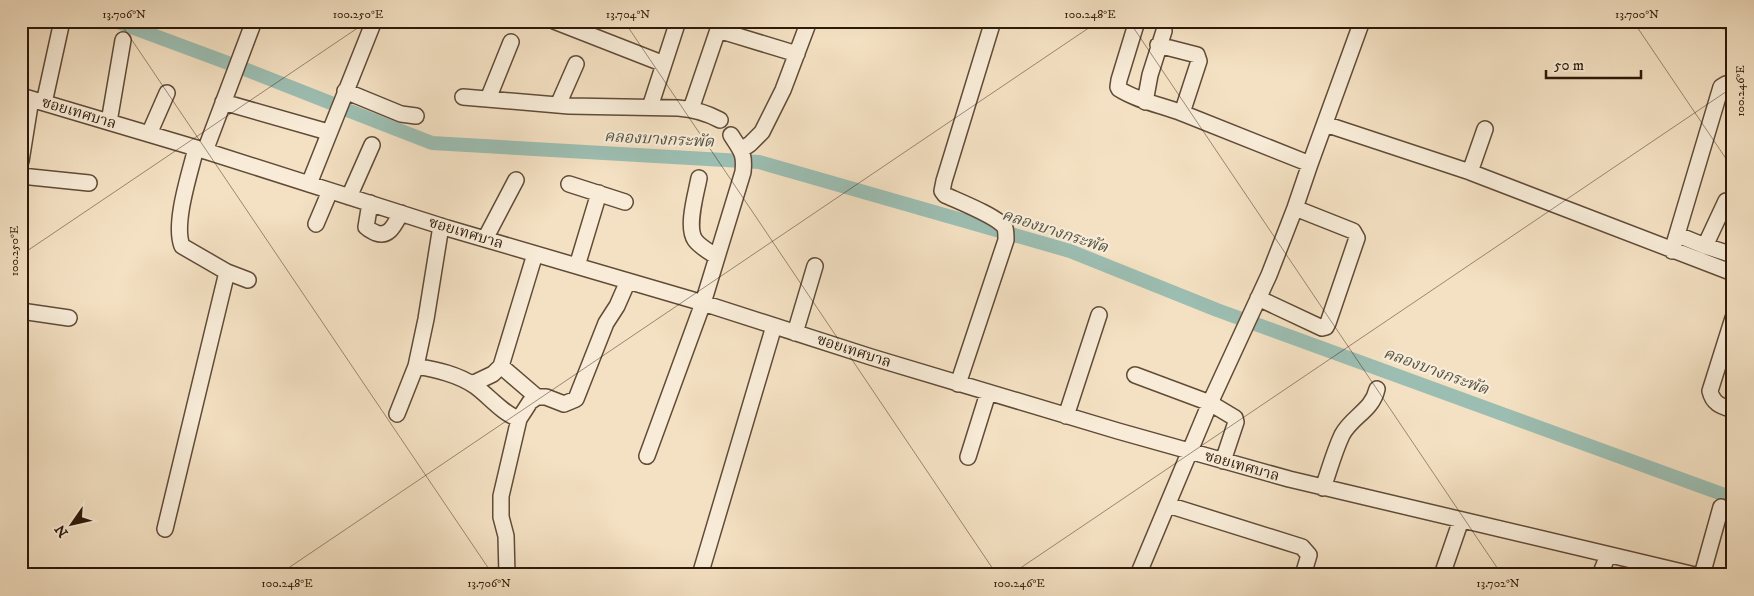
<svg xmlns="http://www.w3.org/2000/svg" width="1754" height="596" font-family="'IM FELL DW Pica','Noto Serif Thai',serif">
<rect width="100%" height="100%" fill="#f4e1c3"/>
<filter id="stains"><feTurbulence type="fractalNoise" baseFrequency=".004" numOctaves="4"/><feColorMatrix values="0 0 0 0 .2 0 0 0 0 .09 0 0 0 0 .02 0 0 0 .5 -.17"/></filter>
<radialGradient id="worn" r=".72"><stop offset=".6" stop-color="#630" stop-opacity="0"/><stop offset="1" stop-color="#630" stop-opacity=".3"/></radialGradient>
<g fill="none" stroke-linecap="round" stroke-linejoin="round">
<path stroke="#9cbeb2" stroke-width="14" d="M115 21 228 63
M242 68 336 105
M342 108 432 143 759 162 1070 251 1217 310 1733 498"/>
<path stroke="#ccb99e" stroke-width="15" stroke-dasharray="15 8" stroke-linecap="butt" d="M1722 21 1733 26"/>
<defs>
<path id="minor" d="M554 21 664 64
M1137 21 1119 80 1118 87 1119 89C1138 101 1161 105 1182 113L1310 164
M718 30 797 54
M1158 45 1197 55 1199 61 1182 113
M345 91 401 114 416 116
M21 96 196 148 447 228 703 303 871 357 1118 431 1289 479 1695 575
M463 97 569 106 678 108C693 109 707 113 720 120
M488 99 511 42
M223 102 328 132
M1145 102 1150 75 1164 31
M44 103 62 21
M558 105 576 64
M650 107 678 21
M691 109 721 21
M109 122 123 40
M1325 124 1470 172 1733 273
M149 134 167 93
M196 148C190 173 173 223 182 246L227 272 248 280
M741 150 750 144 762 132 783 90 809 21
M205 151 254 21
M21 161 31 99
M1470 172 1485 129
M21 176 89 183
M699 178C696 194 686 227 695 240 700 247 710 252 717 257
M309 184 374 21
M569 184 625 202
M349 197 372 145
M370 203 366 227C369 230 372 231 376 233 390 238 395 223 401 213
M316 224 330 191
M1678 235 1705 246 1726 201
M485 239 516 180
M1705 246 1733 255
M1672 251 1721 87 1726 84 1733 85
M577 266 599 193
M1258 298 1322 328 1326 327 1328 323 1357 238 1353 231 1295 208
M21 311 69 318
M1733 318 1710 391C1713 404 1721 406 1733 410
M795 333 815 266
M416 366C437 370 457 374 475 386 490 397 502 413 519 419
M501 366 537 397
M1135 375 1210 403 1235 418 1236 422 1223 461
M472 384 493 374 501 366 535 254
M958 384 1006 240C1006 236 1006 231 1005 228 999 217 958 201 945 195L942 191 944 181 993 21
M397 414 416 366 426 319 441 226
M1066 416 1099 315
M647 456 703 303 743 172C745 153 741 151 731 135
M968 457 988 393
M1323 488C1329 471 1334 452 1342 435 1352 416 1372 411 1377 389
M1168 505 1302 547 1309 555 1303 575
M165 529 227 272
M507 575 506 536 501 517V496L519 419 530 402 537 397H546L564 404 576 399 606 323 617 306 628 281
M700 575 774 326
M1138 575 1210 403 1269 275 1295 208 1310 164 1362 21
M1442 575 1461 520
M1600 575 1608 555
M1702 575 1721 507"/>
</defs>
<use href="#minor" stroke="#604b37" stroke-width="18"/>
<use href="#minor" stroke="#f8ecd8" stroke-width="15"/>
</g>
<path fill="none" stroke="#2e1908" stroke-width="1" stroke-opacity="0.45" d="M119 21 493 575M624 21 997 575M1129 21 1502 575M1633 21 1733 169M21 255 368 21M278 575 1099 21M1010 575 1733 87"/>
<g text-anchor="middle" dominant-baseline="central" stroke-width="4.5" stroke-linejoin="round" paint-order="stroke">
<g font-size="15" fill="#2e1908" stroke="#f8ecd8">
<text transform="translate(79 113) rotate(17)">ซอยเทศบาล</text>
<text transform="translate(466 233) rotate(17)">ซอยเทศบาล</text>
<text transform="translate(854 351) rotate(18)">ซอยเทศบาล</text>
<text transform="translate(1242 466) rotate(16)">ซอยเทศบาล</text>
</g>
<g font-size="16" font-style="italic" fill="#545344" stroke="#f8ecd8">
<text transform="translate(659 139) rotate(3)">คลองบางกระพัด</text>
<text transform="translate(1055 231) rotate(18)">คลองบางกระพัด</text>
<text transform="translate(1436 371) rotate(20)">คลองบางกระพัด</text>
</g>
</g>
<rect width="1754" height="596" fill="none" stroke="#f4e1c3" stroke-width="55"/>
<g transform="translate(72 524) rotate(236)" stroke="#f8ecd8" stroke-width="4" paint-order="stroke">
<path d="M0-4L9 19L0 12L-9 19Z" fill="#2e1908"/>
<text y="-8" font-size="14" font-weight="bold" text-anchor="middle" fill="#2e1908">N</text>
</g>
<path d="M1546 70v8h95v-8" fill="none" stroke="#2e1908" stroke-width="2.5"/>
<text x="1554" y="70" font-size="15" fill="#2e1908" stroke="#f8ecd8" stroke-width="4" paint-order="stroke">50 m</text>
<rect x="28" y="28" width="1698" height="540" fill="none" stroke="#2e1908" stroke-width="2"/>
<g font-size="12" text-anchor="middle" fill="#2e1908">
<text x="124" y="18">13.706°N</text>
<text x="358" y="18">100.250°E</text>
<text x="628" y="18">13.704°N</text>
<text x="1090" y="18">100.248°E</text>
<text x="1637" y="18">13.700°N</text>
<text transform="translate(1740 91) rotate(-90)" y="4">100.246°E</text>
<text transform="translate(14 251) rotate(-90)" y="4">100.250°E</text>
<text x="287" y="587">100.248°E</text>
<text x="489" y="587">13.706°N</text>
<text x="1019" y="587">100.246°E</text>
<text x="1498" y="587">13.702°N</text>
</g>
<rect width="100%" height="100%" filter="url(#stains)"/>
<rect width="100%" height="100%" fill="url(#worn)"/>
</svg>
